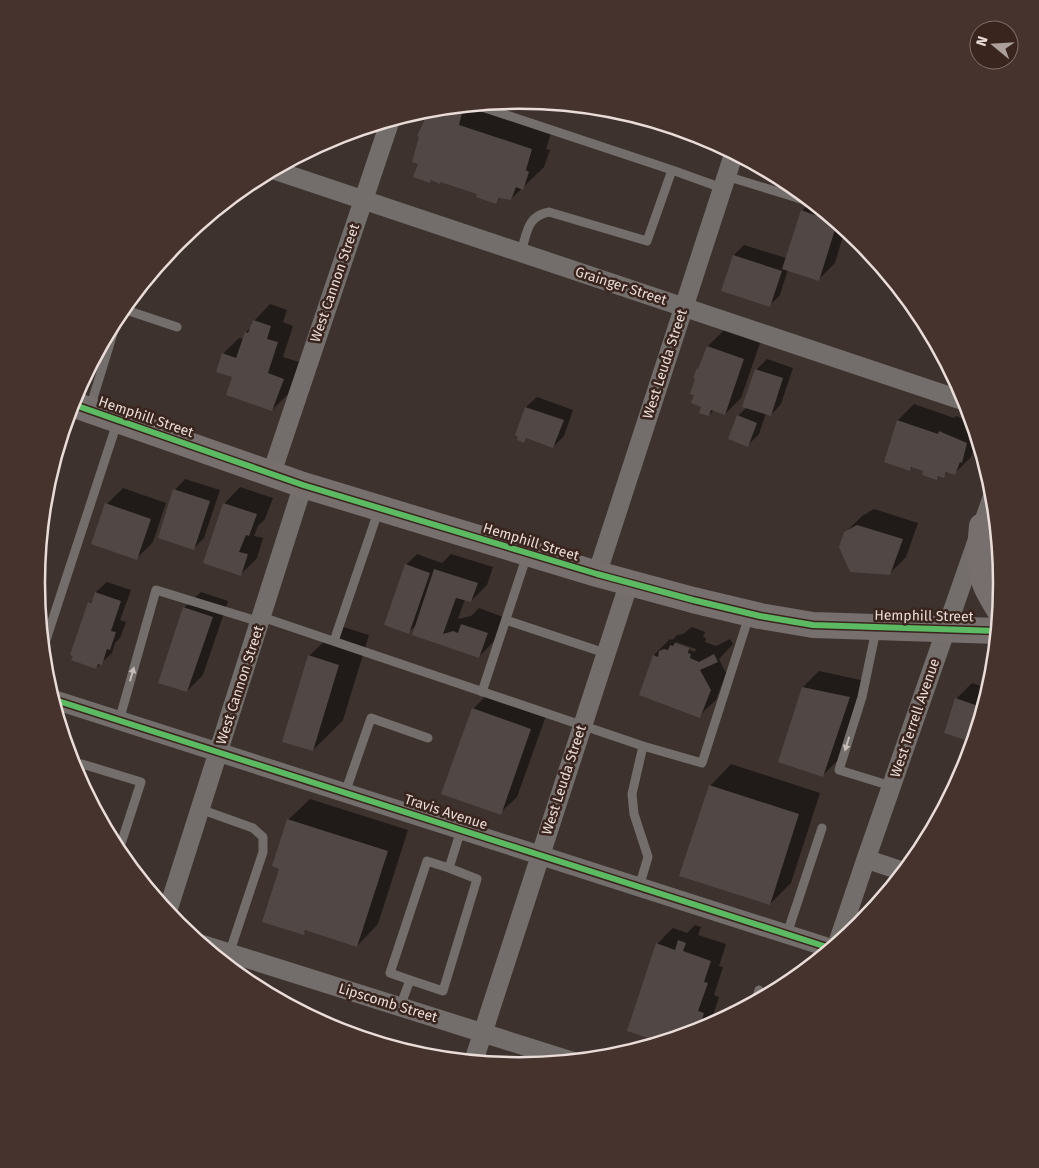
<svg xmlns="http://www.w3.org/2000/svg" width="1039" height="1168" font-family="'Fira Sans',sans-serif">
<rect width="100%" height="100%" fill="#3d322e"/>
<path fill="#0007" fill-rule="evenodd" d="M482 104 553 127 546 149 550 150 544 167 511 199 501 197 496 203 479 194 432 179 430 182 419 163 428 115 432 109Z
M811 201 845 229 835 263 819 279 788 269 780 295 769 306 734 255 744 245 786 258 802 211Z
M270 304 287 310 283 322 293 326 283 357 299 362 288 394 272 410 233 377 223 354 239 338 244 339 246 332 252 326 254 321Z
M724 330 760 343 741 398 725 414 714 410 709 415 695 395 698 369 701 366 708 346Z
M767 359 793 368 781 404 771 415 766 413 759 434 748 445 738 416 747 407 756 370Z
M537 397 573 410 564 436 553 447 527 438 523 441 520 436 516 434 526 407Z
M914 404 954 418 956 416 973 423 979 441 977 445 974 448 971 457 955 473 948 471 943 477 940 475 937 478 924 470 913 467 910 469 886 462 898 420Z
M185 479 220 490 204 538 194 548 175 490Z
M240 487 273 498 265 519 258 526 254 536 263 538 257 558 241 574 224 504Z
M123 488 166 503 153 542 137 558 107 504Z
M874 509 918 523 906 557 890 573 845 533 862 516Z
M417 554 442 563 451 554 493 567 487 585 471 601 465 599 458 619 471 616 479 608 503 617 495 640 479 657 417 624 408 633 406 565Z
M107 582 131 590 120 620 126 622 120 638 115 643 112 653 96 668 89 603 94 598 96 592Z
M201 592 228 601 203 675 187 691 184 608Z
M340 626 369 635 343 720 313 750 309 656Z
M692 627 705 632 703 637 706 638 705 642 716 646 730 639 733 644 719 659 726 673 716 700 699 716 654 655 670 639 672 640 677 635 683 634ZM676 642 696 649 695 652 674 644Z
M819 671 865 681 839 759 822 776 803 687Z
M972 683 990 689 974 742 956 699Z
M489 693 547 713 517 797 500 813 473 709Z
M731 764 820 793 791 883 770 904 710 786Z
M310 799 408 830 378 924 357 946 307 930 303 933 280 868 288 820Z
M695 925 701 927 698 935 726 944 719 966 723 967 714 995 719 997 709 1028 667 1042 657 944 673 928 687 933Z"/>
<path fill="#514744" d="M451 107 463 109 459 125 532 149 526 170 529 172 523 190 516 187 511 200 499 198 496 204 476 197 477 194 440 182V184L431 180 430 183 413 177 418 164 412 162 419 137 417 136 427 115H429L431 109Z
M801 210 837 223 819 281 782 269Z
M733 255 782 271 770 307 721 291Z
M253 320 271 326 267 339 278 342 268 373 284 379 272 411 226 395 232 377 216 372 222 353 236 358 245 332 248 333Z
M935 342 939 348 940 351 934 349Z
M707 346 744 359 725 415 711 410 709 416 699 413 701 407 691 403 694 395 690 394 695 379 693 378 697 368 698 369Z
M755 369 783 378 771 416 742 407Z
M525 407 564 420 553 448 526 438 524 443 517 440 518 437 515 435Z
M737 415 757 423 748 447 728 439Z
M897 420 938 434 939 431 967 443 962 463 960 462 955 475 946 472 944 478 938 476 937 480 922 475 923 471 911 467 910 471 884 462Z
M173 489 210 501 194 550 158 538Z
M105 503 151 519 137 560 91 544Z
M223 503 257 514 249 536 246 535 239 552 248 554 241 576 203 563Z
M857 525 903 539 890 575 850 572 839 547 844 532Z
M405 564 430 573 409 634 384 625Z
M434 569 478 583 471 602 456 598 443 634 453 631 458 633 461 624 488 633 479 658 412 635Z
M95 592 121 601 111 631 116 632 110 650 107 649 102 665 98 664 96 669 71 660 73 656 70 655 88 602 91 603Z
M183 607 213 617 187 692 158 683Z
M675 643 689 648 688 653 691 654 690 658 699 662 714 654 718 662 700 670 711 690 700 718 639 695 653 655 658 657 659 651 664 649 668 650 670 645 673 646Z
M308 655 339 665 313 751 282 742Z
M802 687 850 697 823 777 778 762Z
M955 698 984 708 974 743 944 733Z
M472 708 531 729 501 815 441 794Z
M709 785 799 814 770 905 679 876Z
M287 819 388 851 357 947 305 930 304 935 262 922 279 869 272 866Z
M678 940 686 943 683 951 711 961 704 982 708 983 698 1011 704 1013 698 1033 663 1043 627 1031 656 943 675 950Z"/>
<g fill="none" stroke-linecap="round" stroke-linejoin="round">
<path stroke="#736e6b" stroke-width="9" d="M476 105 672 170
M726 176 814 203
M521 252C527 233 527 216 549 212L647 241 672 170 722 188
M123 309 177 327
M90 408 119 314
M262 617 643 746 632 794 634 814 648 857 639 887
M506 620 605 653
M876 630 862 697 839 770 891 786
M334 641 379 509
M43 649 117 423
M482 692 527 555
M119 721 156 590 260 622
M643 746 702 763 749 616
M78 778 82 764 141 782 118 853
M345 793 371 718 428 738
M200 809 253 828 263 837V852L229 954
M787 934 822 828
M410 980 443 991 477 879 449 868
M755 1003 759 990
M400 1007 410 980 390 973 427 861 449 868 461 830"/>
<path stroke="#736e6b" stroke-width="19" d="M274 170 967 402
M271 475 390 121
M597 574 734 153
M52 699 833 949
M866 859 905 872
M167 913 303 485
M201 944 575 1062
M837 945 866 859 994 492
M473 1063 629 583"/>
<path stroke="#776f6e" stroke-width="26" d="M72 404 303 485 597 574 693 600 760 616 813 625 998 631
M982 526C980 546 978 568 986 586 990 595 995 603 1000 611"/>
<defs>
<path id="cycleway" d="M72 404 303 485 597 574 693 600 760 616 813 625 998 631
M52 699 833 949"/>
</defs>
<use href="#cycleway" stroke="#39241e" stroke-width="9"/>
<use href="#cycleway" stroke="#5cba63" stroke-width="6"/>
</g>
<defs><path id="oneway-solid" d="M-6-.8H1V-3.2L6.5 0L1 3.2V.8H-6Z" transform="scale(1.25)"/></defs>
<g fill="#c6bbb7">
<use href="#oneway-solid" transform="translate(132 674) rotate(-74)"/>
<use href="#oneway-solid" transform="translate(847 744) rotate(107)"/>
</g>
<g text-anchor="middle" dominant-baseline="central" stroke-width="5" stroke-linejoin="round" paint-order="stroke">
<g font-size="14" fill="#eadcd8" stroke="#39241e">
<text transform="translate(335 283) rotate(-71)">West Cannon Street</text>
<text transform="translate(621 286) rotate(18)">Grainger Street</text>
<text transform="translate(665 364) rotate(-72)">West Leuda Street</text>
<text transform="translate(146 417) rotate(19)">Hemphill Street</text>
<text transform="translate(531 542) rotate(17)">Hemphill Street</text>
<text transform="translate(924 616) rotate(1)">Hemphill Street</text>
<text transform="translate(240 685) rotate(-72)">West Cannon Street</text>
<text transform="translate(915 718) rotate(-71)">West Terrell Avenue</text>
<text transform="translate(564 780) rotate(-72)">West Leuda Street</text>
<text transform="translate(446 812) rotate(18)">Travis Avenue</text>
<text transform="translate(388 1003) rotate(17)">Lipscomb Street</text>
</g>
</g>
<path d="M0 0H1039V1168H0ZM45 583a474 474 0 1 1 948 0a474 474 0 1 1-948 0Z" fill="#47332d" fill-rule="evenodd"/>
<path fill="none" stroke="#eadcd8" stroke-width="2.5" d="M45 583a474 474 0 1 1 948 0a474 474 0 1 1-948 0Z"/>
<g transform="translate(994 45) rotate(288)"><circle r="24" fill="#39241e" stroke="#806e68"/>
<path d="M0-4L9 19L0 12L-9 19Z" fill="#ada09c"/>
<text y="-8" font-size="14" font-weight="bold" text-anchor="middle" fill="#eadcd8">N</text>
</g>
</svg>
